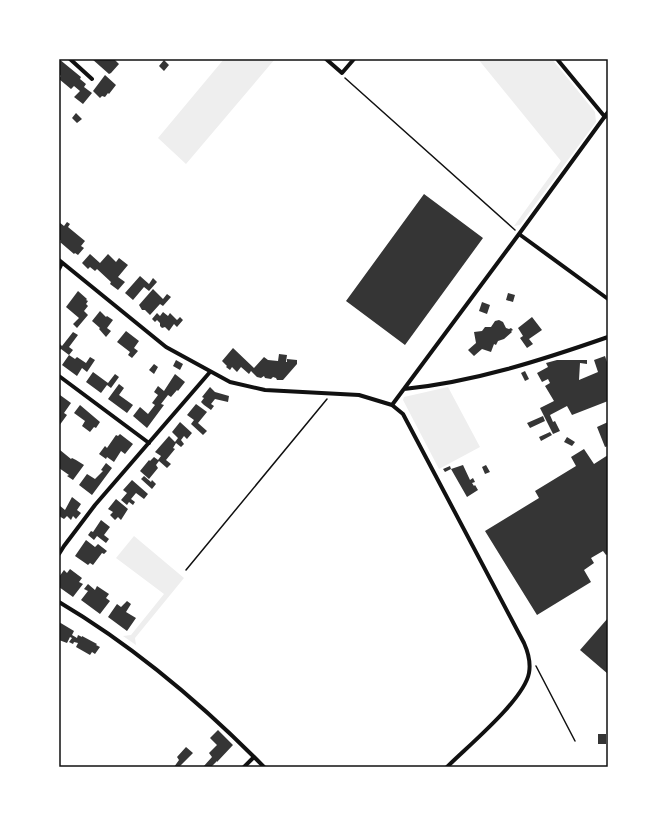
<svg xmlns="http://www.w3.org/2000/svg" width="667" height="826" font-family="Poppins,sans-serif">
<rect width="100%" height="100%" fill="#fff"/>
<path fill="#eee" d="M224 59H275L186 164 158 138Z
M478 59H552L595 112 596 122 520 225 514 226 561 161Z
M448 387 480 447 439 469 403 400 404 397Z
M134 536 184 578 135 638 136 645 123 636 131 635 164 594 116 558Z"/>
<path fill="#353535" d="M59 59 81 77 80 79 86 84 84 87 92 93 83 104 74 97 80 91 74 86 71 89 59 79 61 76 59 74Z
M92 59H114L119 64 111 73 109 74Z
M164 60 169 65 164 71 159 66Z
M105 75 116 85 109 94 108 93 105 97 102 96 100 98 93 91Z
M76 113 82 119 77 123 72 118Z
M424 194 483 238 405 345 346 301Z
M59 222 64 226 67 222 70 224 68 227 85 241 81 246 84 248 78 255 75 253 74 254 60 242 61 241 59 239Z
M90 254 100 263 108 254 116 262 119 258 128 265 118 277 125 282 118 290 110 284 111 282 97 269 95 271 90 267 88 269 82 263Z
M140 276 149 284 153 278 157 282 149 291 144 287 133 300 125 293Z
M153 289 163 299 167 294 171 297 163 306 160 304 150 315 145 310H142L139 305Z
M78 291 87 299 86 300 88 301 86 304 88 306 84 311 88 315 77 328 73 324 79 318 66 307Z
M508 293 515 295 513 302 506 300Z
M482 302 490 305 487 314 479 311Z
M100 311 106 317 107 316 113 320 107 328 111 331 106 337 99 329 100 328 92 321Z
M163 312 168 316 170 313 177 320 180 317 183 320 177 327 174 324 169 331 165 327 162 328 160 326V323L157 320 155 322 152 319 157 313 160 316Z
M532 317 542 330 529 339 533 344 527 348 520 338 523 336 518 328Z
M499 320 503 322 506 328 509 329 511 328 513 330 511 331 512 332 504 339 498 341 496 345 494 344 491 352 482 349 474 356 468 350 476 343 474 332 482 331 485 327H491L495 321Z
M126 331 139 341 134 348 138 351 132 358 128 355 130 352 117 342Z
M73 332 78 335 69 347 73 350 69 355 61 349 59 351V343L62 346Z
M233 348 254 368 264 357 268 360 278 361 279 354 287 355 286 362H287V359L297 360V364L283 380H277L276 378 273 377 271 379 265 378 264 376 261 378 257 377 251 371 249 374 241 367 237 372 232 367 230 370 226 367 227 366 222 361Z
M69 355 75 359 77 357 86 363 90 357 95 360 87 372 82 368 77 376 62 365Z
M605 356 608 365V401L572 415 567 406 550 415 553 422 555 421 560 431 553 434 540 408 554 401 545 386 550 383 548 379 542 382 537 373 548 367 546 363 557 360H587V364L580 363 579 380 598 372 594 360Z
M176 360 183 364 180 370 173 366Z
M154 364 158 367 154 374 149 370Z
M525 371 529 379 525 381 521 373Z
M93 372 108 383 115 374 119 377 111 388 107 385 101 393 86 382Z
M175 374 185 382 178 391 177 390 171 397 168 395 161 404 164 405 147 428 133 416 140 407 148 414 155 405 152 403 158 395 154 392 158 386 164 391Z
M119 384 124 388 119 395 133 405 127 413 108 399Z
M210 387 215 392 229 396 228 402 215 399 211 404 214 406 211 410 204 405 201 402 204 398 202 397Z
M60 395 71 403 64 413 67 415 59 426V419L60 417 59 416Z
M196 404 207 412 198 423 207 431 203 435 191 424 194 420 187 415Z
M80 405 100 422 96 428 94 427 90 432 82 426 85 421 74 413Z
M543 416 545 421 530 428 527 423Z
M180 422 192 433 187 439 184 436 181 440 184 444 181 447 176 443 173 448 175 449 166 460 171 464 167 468 159 461 156 465 158 468 149 479 140 471 149 460 150 461 154 457 158 460 161 456 155 452 169 436 175 442 178 438 172 432Z
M608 422V446L605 447 597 427Z
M550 432 552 435 541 441 539 437Z
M120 434 133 444 125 454 121 451 114 462 107 457 106 459 99 454 105 446 107 448 116 435 118 436Z
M567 437 575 442 572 446 564 442Z
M584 449 594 464 608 455V554L606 555 603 551 591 558 594 563 584 570 591 582 537 615 485 531 539 498 535 491 576 466 571 457Z
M60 450 71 459 72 458 76 460 84 465 73 480 67 476 69 475 59 468Z
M106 463 112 468 92 495 79 485 87 474 95 479 103 471 101 470Z
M463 465 470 480 473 478 475 482 472 483 474 486 475 485 478 490 467 497 451 469 445 472 443 469 450 466 451 469Z
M486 465 490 472 485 474 482 467Z
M144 476 151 482 152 480 156 484 152 489 141 479Z
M132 480 148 494 144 499 136 493 131 499 135 502 133 505 129 502 127 505 121 500 127 493 123 490Z
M72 497 81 504 77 510 81 513 76 519 73 516 71 520 67 516 64 519 59 516V505L65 510Z
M116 499 128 509 121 520 118 517 115 520 110 515 113 512 108 509Z
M101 520 110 527 104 535 109 539 106 543 97 536 94 540 88 535 91 531 93 532Z
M86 540 95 547 98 544 107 551 104 554 102 553 93 565 90 563 88 565 75 556Z
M70 569 82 578 79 582 83 584 73 597 59 587V577L64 570 67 573Z
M88 584 95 590 97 586 109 594 106 598 110 601 100 614 81 600 88 591 84 589Z
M127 601 131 604 126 612 136 618 127 631 108 617 117 604 121 607Z
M608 618V674L580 650Z
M59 622 74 631 72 635 77 638 78 635 82 637V636L97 644 96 645 100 647 95 654 92 652 90 655 76 647 78 643 74 642 73 644 69 642 72 638 70 637 67 643 59 640 60 633 59 632Z
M218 730 233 745 217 762V761L211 767H203L212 757 209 753 217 745 210 738Z
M598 734H606V744H598Z
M186 747 193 753 179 767H174L179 760 177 757Z"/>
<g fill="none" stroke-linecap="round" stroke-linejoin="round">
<path stroke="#111" stroke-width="1.5" d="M345 78 515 230
M186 570 327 399
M536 666 575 741"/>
<path stroke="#111" stroke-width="4" d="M70 59 92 79
M326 59 342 73 354 59
M557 59 605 117
M519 234 608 299
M59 260 166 347 230 382 265 390 359 395 392 405 403 414 524 643C528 652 531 662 529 673 524 700 468 746 447 767
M59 269 62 263
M59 376 149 443
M404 389C474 382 542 360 608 337
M392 405 519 234 608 112
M59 554 64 546 95 505 210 372
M59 602C135 647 202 704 264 767
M244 767 254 757"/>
</g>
<rect width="667" height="826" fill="none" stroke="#ffffff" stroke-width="120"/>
<rect x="60" y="60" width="547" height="706" fill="none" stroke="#111" stroke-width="1.5"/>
</svg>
